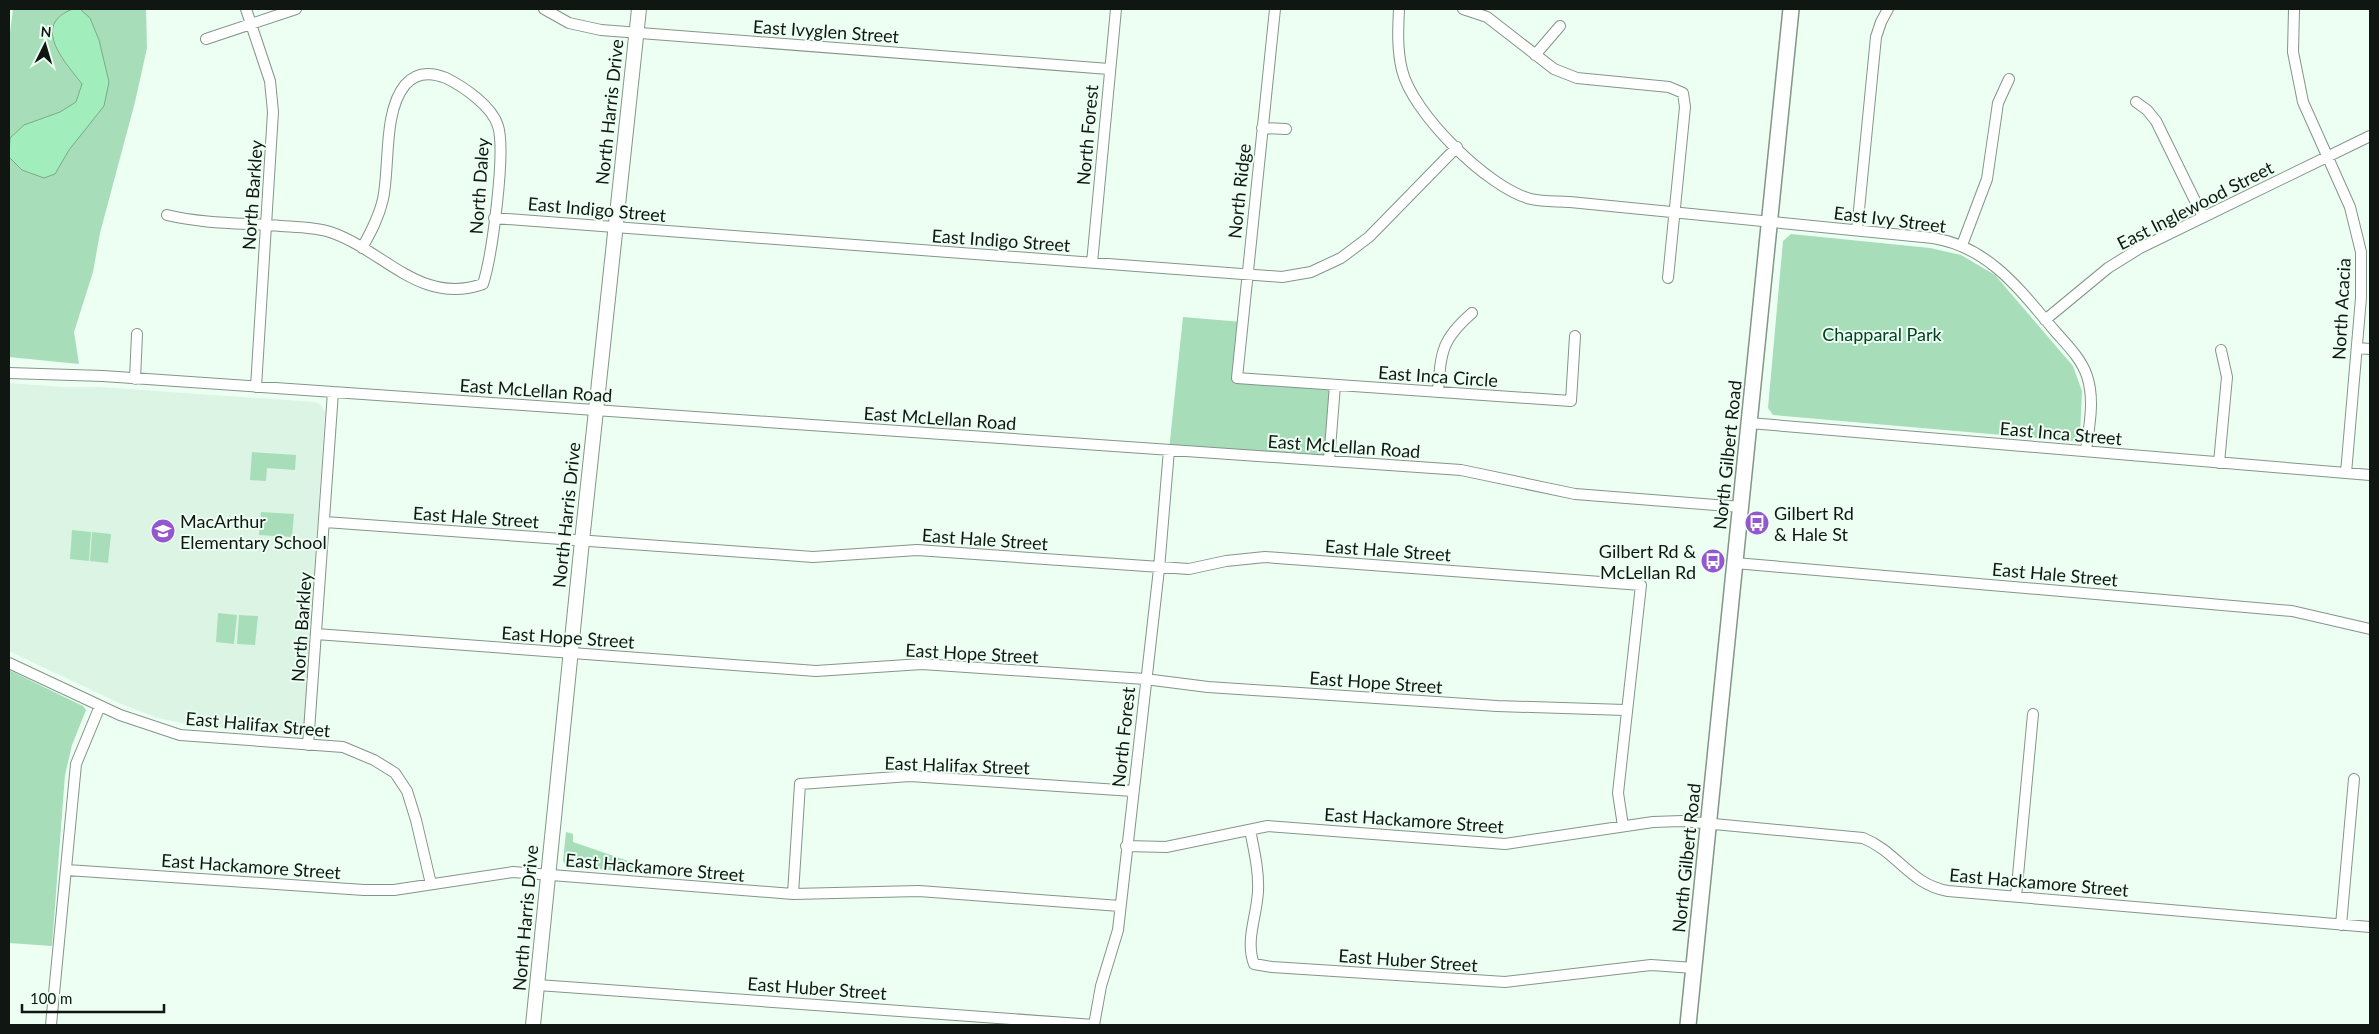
<svg xmlns="http://www.w3.org/2000/svg" width="2379" height="1034" font-family="Lato,sans-serif">
<rect width="100%" height="100%" fill="#ecfff2"/>
<path fill="#dbf4e3" d="M9 383 62 387H98L315 402 321 405 325 412 304 726 301 731 297 733 201 727 158 718 119 703 9 651Z"/>
<path fill="#a8ddba" d="M13 9H146L147 48 135 102 100 233 93 272 74 332 79 364 9 357V40Z
M1791 234 1930 248 1961 255 1995 275 2073 366 2082 391 2080 435 2076 440 2071 441 1773 415 1768 408 1783 241Z
M1183 317 1242 322 1238 378 1335 385 1329 461 1169 450Z
M252 452 296 455 295 470 267 468 266 481 250 480Z
M261 512 294 514 292 537 259 535Z
M72 530 91 532 89 561 70 559Z
M92 532 111 534 108 563 90 561Z
M218 613 237 615 234 644 216 642Z
M239 615 258 616 255 645 237 644Z
M9 670 83 706 86 710 72 745 65 775 52 946 9 943Z
M566 832 573 834V842L666 874 567 867 563 861Z"/>
<path fill="#a1edbc" stroke="#76ad89" d="M73 9H80L90 18 99 40 109 82 104 106 69 150 55 174 44 178 22 170 9 157 10 138 24 125 60 112 76 102 82 84C65 62 30 25 73 9Z"/>
<g fill="none" stroke-linecap="round" stroke-linejoin="round">
<defs>
<path id="street" d="M246 9 270 81 273 112 256 387
M544 9 569 23 601 30 1109 69
M1275 9 1237 378 1571 401 1575 336
M1399 9C1398 29 1397 50 1402 70 1412 113 1489 189 1531 199 1543 202 1557 201 1570 202L1933 238C1989 247 2020 290 2054 330 2066 344 2081 358 2087 376 2095 400 2089 427 2086 451
M1463 9 1487 17 1554 69 1577 78 1669 87 1683 93 1685 107 1668 278
M2294 9 2293 52 2303 102 2350 207 2361 252V298L2346 473
M206 39 296 9
M1535 55 1560 26
M2136 102 2147 110 2156 121 2203 217
M1262 128 1286 129
M167 215C204 224 243 223 281 226 297 227 315 227 330 232 384 250 420 306 483 284 492 256 506 152 498 126 492 106 464 87 446 78 431 72 416 72 405 85 383 112 390 166 383 199 379 217 371 232 362 248
M494 218 1282 277 1311 272 1341 258 1369 237 1457 147
M1857 230 1876 37 1881 22 1888 9
M1962 245 1987 179 1998 103 2009 79
M1092 263 1116 9
M2045 320 2108 268 2140 248 2370 136
M2357 348 2370 349
M9 373 103 376 1461 470 1575 494 1741 507
M135 379 137 334
M1438 392C1441 352 1441 340 1472 313
M1749 423 2370 475
M1329 461 1335 385
M2219 463 2227 377 2221 350
M325 522 813 557 917 550 1189 569 1226 561 1265 557 1641 585 1618 793 1623 826
M1735 563 2292 611 2370 629
M316 634 816 671 922 664 1145 679 1208 687 1497 706 1625 710
M9 663 120 715 180 735 343 747 374 760 395 773 407 791 416 820 431 884
M308 745 333 392
M1250 830C1254 850 1259 871 1258 891 1257 916 1245 940 1254 964L1272 967 1505 982 1651 965 1694 968
M1126 846 1166 847 1268 826 1505 844 1653 822 1682 821 1863 838C1898 852 1909 884 1948 891L2370 927
M67 870 364 890H394L513 872 793 894 919 891 1120 906
M793 894 800 784 910 776 1133 791
M2016 897 2033 714
M2341 925 2354 779
M538 985 1094 1025
M51 1025 76 764 100 706
M1094 1025 1101 986 1118 930 1159 569 1169 450"/>
<path id="secondary" d="M533 1025 582 541 639 9"/>
<path id="primary" d="M1688 1025 1791 9"/>
</defs>
<use href="#street" stroke="#849589" stroke-width="12"/>
<use href="#secondary" stroke="#849589" stroke-width="16"/>
<use href="#primary" stroke="#849589" stroke-width="18"/>
<use href="#street" stroke="#fff" stroke-width="10"/>
<use href="#secondary" stroke="#fff" stroke-width="14"/>
<use href="#primary" stroke="#fff" stroke-width="15"/>
</g>
<defs>
<symbol id="bus-disc" viewBox="-11 -11 22 22"><circle r="9.5" fill="#9557cd" stroke="#ecfff2"/><path d="M-5-6H5V4H4V6H2V4H-2V6H-4V4H-5ZM-3.5-4V0h7V-4ZM-3.5 1.2v1.5H-2V1.2ZM2 1.2v1.5H3.5V1.2Z" fill="#fff"/></symbol>
<symbol id="school-disc" viewBox="-11 -11 22 22"><circle r="9.5" fill="#9557cd" stroke="#ecfff2"/><path d="M0-5L7-2L0 1L-7-2ZM-4 1L0 2.5L4 1V4Q0 6-4 4Z" fill="#fff"/></symbol>
</defs>
<g fill-rule="evenodd">
<use href="#bus-disc" x="1743" y="509" width="28" height="28"/>
<use href="#school-disc" x="149" y="517" width="28" height="28"/>
<use href="#bus-disc" x="1699" y="547" width="28" height="28"/>
</g>
<g text-anchor="middle" dominant-baseline="central" stroke-width="4" stroke-linejoin="round" paint-order="stroke">
<g font-size="18" fill="#101713" stroke="#ecfff2">
<text transform="translate(826 31) rotate(4)">East Ivyglen Street</text>
<text transform="translate(609 112) rotate(-84)">North Harris Drive</text>
<text transform="translate(1087 135) rotate(-85)">North Forest</text>
<text transform="translate(479 186) rotate(-86)">North Daley</text>
<text transform="translate(1239 191) rotate(-84)">North Ridge</text>
<text transform="translate(252 195) rotate(-86)">North Barkley</text>
<text transform="translate(2195 205) rotate(-27)">East Inglewood Street</text>
<text transform="translate(597 209) rotate(5)">East Indigo Street</text>
<text transform="translate(1890 219) rotate(7)">East Ivy Street</text>
<text transform="translate(1001 240) rotate(4)">East Indigo Street</text>
<text transform="translate(2341 309) rotate(-87)">North Acacia</text>
<text transform="translate(1438 376) rotate(4)">East Inca Circle</text>
<text transform="translate(536 390) rotate(4)">East McLellan Road</text>
<text transform="translate(940 418) rotate(4)">East McLellan Road</text>
<text transform="translate(2061 433) rotate(5)">East Inca Street</text>
<text transform="translate(1344 446) rotate(4)">East McLellan Road</text>
<text transform="translate(1727 455) rotate(-84)">North Gilbert Road</text>
<text transform="translate(566 515) rotate(-84)">North Harris Drive</text>
<text transform="translate(476 517) rotate(4)">East Hale Street</text>
<text transform="translate(985 539) rotate(4)">East Hale Street</text>
<text transform="translate(1388 550) rotate(4)">East Hale Street</text>
<text transform="translate(2055 574) rotate(5)">East Hale Street</text>
<text transform="translate(301 627) rotate(-86)">North Barkley</text>
<text transform="translate(568 637) rotate(4)">East Hope Street</text>
<text transform="translate(972 653) rotate(3)">East Hope Street</text>
<text transform="translate(1376 682) rotate(4)">East Hope Street</text>
<text transform="translate(258 724) rotate(5)">East Halifax Street</text>
<text transform="translate(1123 737) rotate(-84)">North Forest</text>
<text transform="translate(957 765) rotate(2)">East Halifax Street</text>
<text transform="translate(1414 820) rotate(4)">East Hackamore Street</text>
<text transform="translate(1686 858) rotate(-84)">North Gilbert Road</text>
<text transform="translate(251 866) rotate(4)">East Hackamore Street</text>
<text transform="translate(655 867) rotate(5)">East Hackamore Street</text>
<text transform="translate(2039 882) rotate(5)">East Hackamore Street</text>
<text transform="translate(525 918) rotate(-85)">North Harris Drive</text>
<text transform="translate(1408 960) rotate(4)">East Huber Street</text>
<text transform="translate(817 988) rotate(4)">East Huber Street</text>
</g>
<g font-size="18" fill="#014022" stroke="#ecfff2">
<text x="1882" y="334">Chapparal Park</text>
</g>
<g font-size="18" fill="#101713" stroke="#ecfff2" text-anchor="start">
<text x="1774" y="513">Gilbert Rd<tspan x="1774" dy="21">&amp; Hale St</tspan></text>
<text x="180" y="521">MacArthur<tspan x="180" dy="21">Elementary School</tspan></text>
<text x="1696" y="551" text-anchor="end">Gilbert Rd &amp;<tspan x="1696" dy="21">McLellan Rd</tspan></text>
</g>
</g>
<rect width="2379" height="1034" fill="none" stroke="#101713" stroke-width="20"/>
<g transform="translate(45 45) rotate(5)" stroke="#ecfff2" stroke-width="4" paint-order="stroke">
<path d="M0-4L9 19L0 12L-9 19Z" fill="#101713"/>
<text y="-8" font-size="14" font-weight="bold" text-anchor="middle" fill="#101713">N</text>
</g>
<path d="M22 1004v8h142v-8" fill="none" stroke="#101713" stroke-width="2.5"/>
<text x="30" y="1004" font-size="15" fill="#101713" stroke="#ecfff2" stroke-width="4" paint-order="stroke">100 m</text>
</svg>
